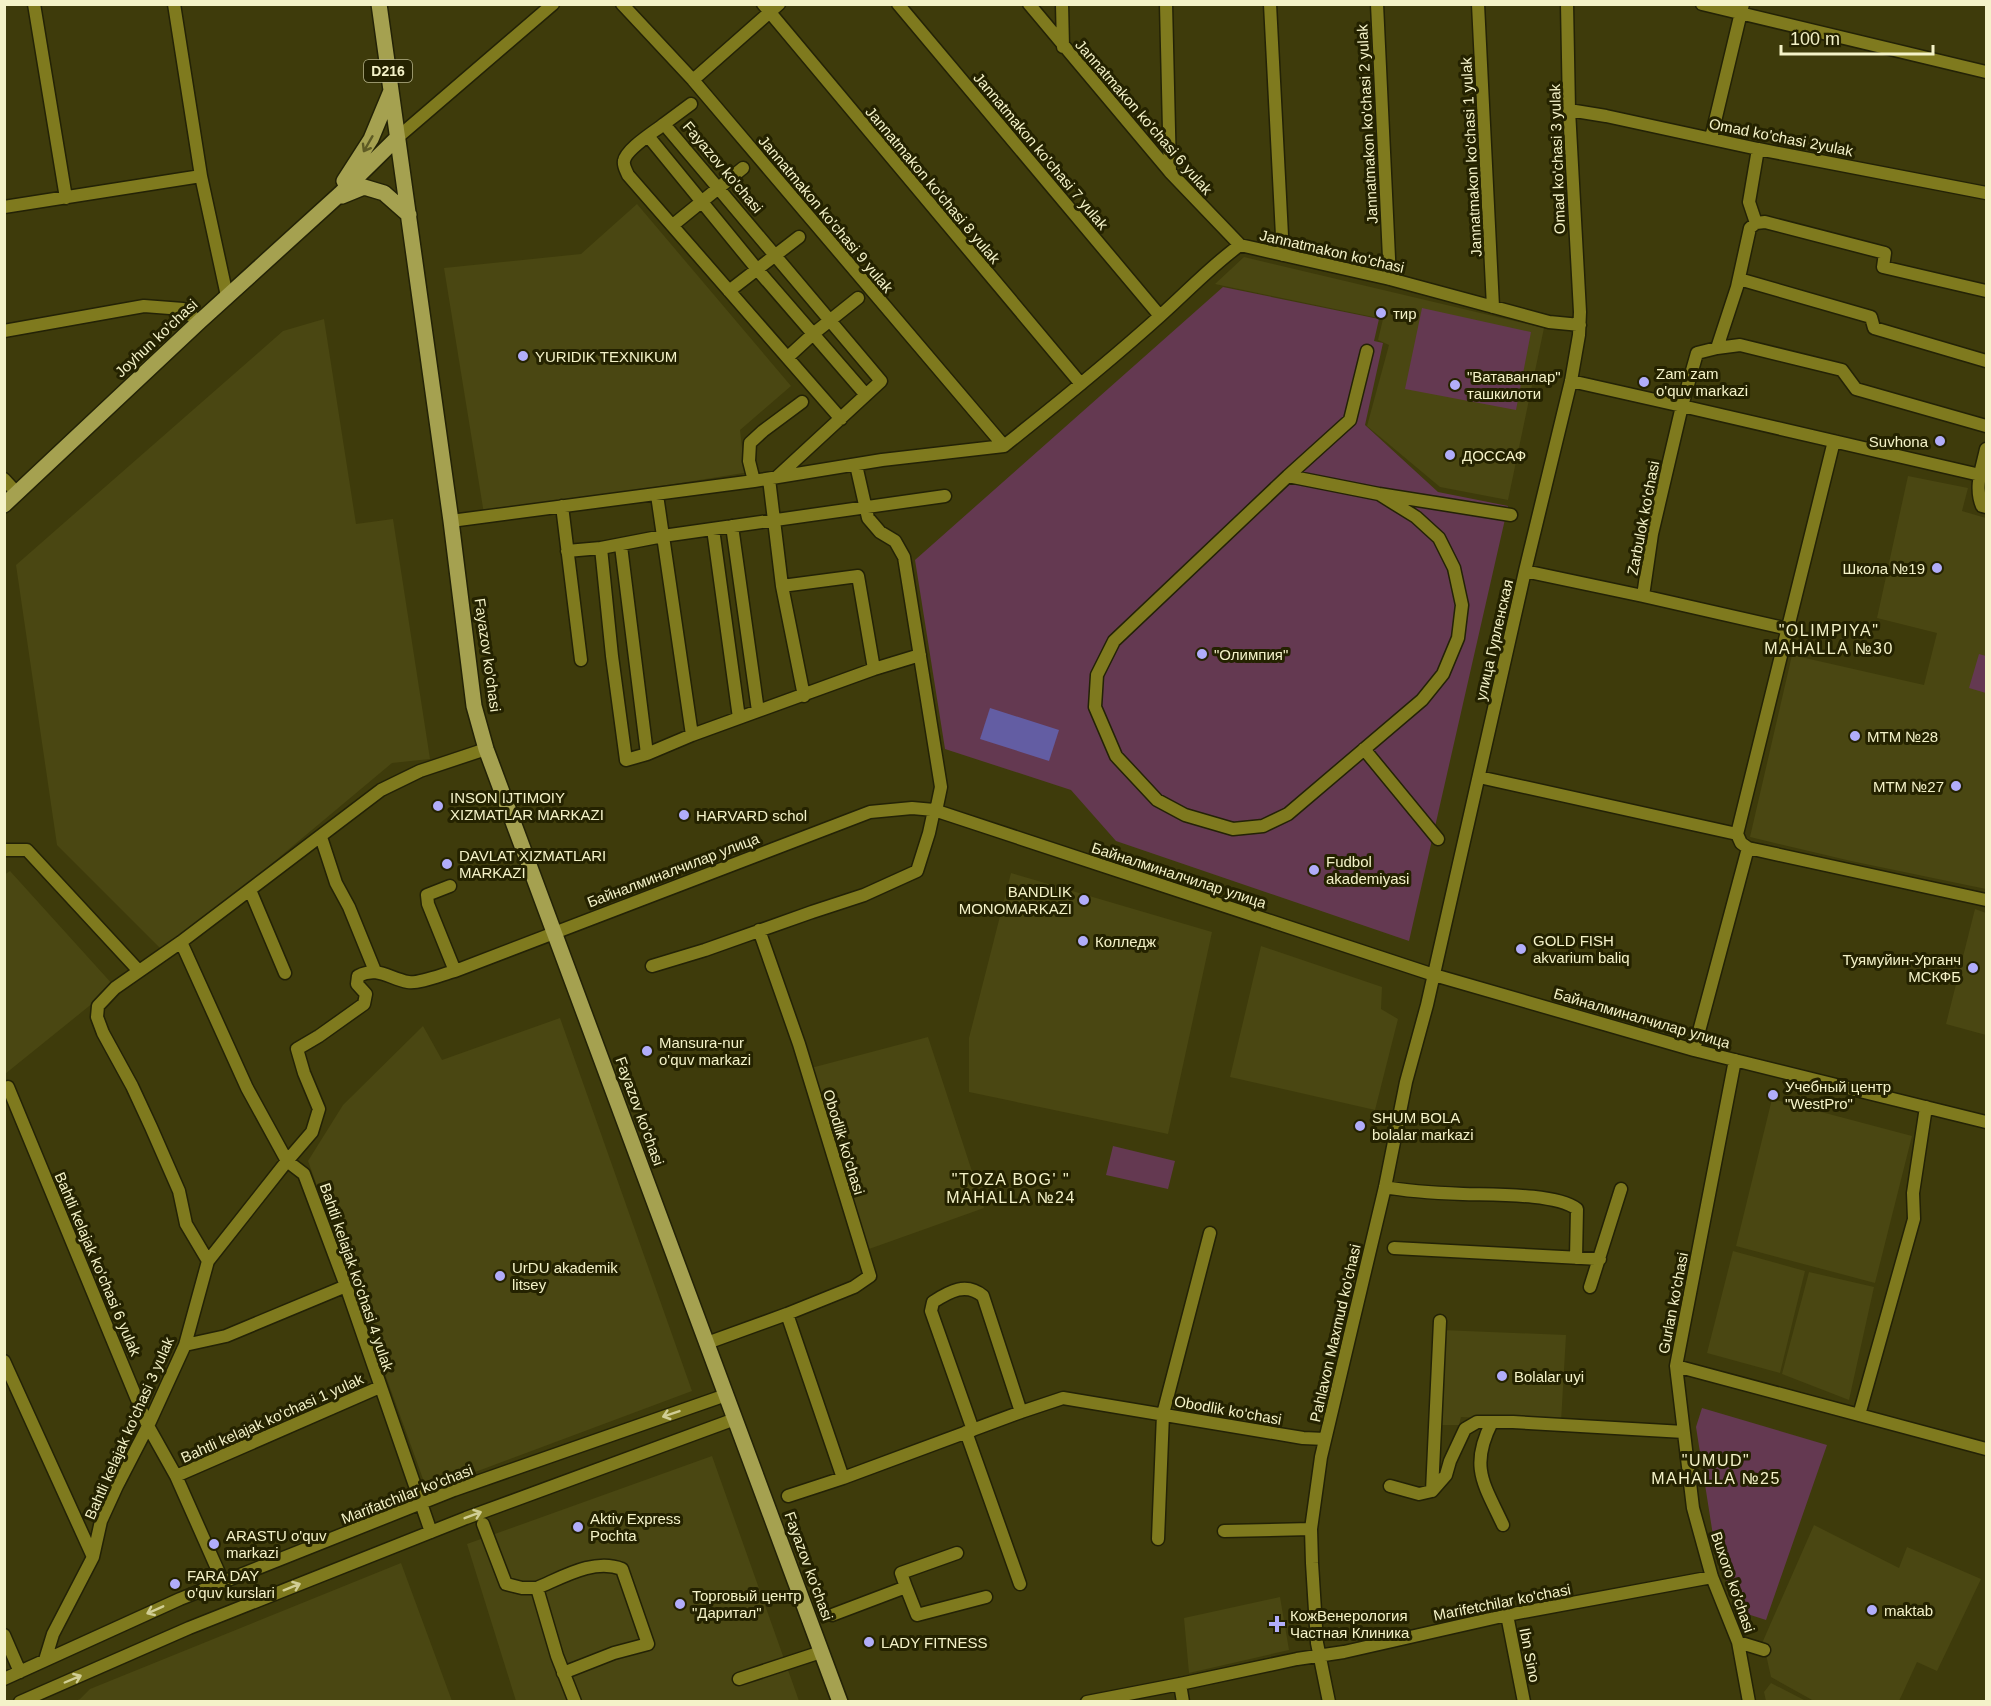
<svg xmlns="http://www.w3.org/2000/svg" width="1991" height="1706" font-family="Arial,sans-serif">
<rect width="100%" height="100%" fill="#3e3b0b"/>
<path fill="#4a4712" d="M637 204 791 386 740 430 744 465 750 472 484 514 444 268 581 254Z
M1244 257 1544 328 1508 500 1440 487 1367 426 1389 345 1378 340 1383 319 1215 284Z
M324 319 356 524 393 519 430 759 392 763 165 953 57 845 16 565 283 331Z
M1908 476 1968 488 1962 511 1986 518V889L1851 861 1750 837 1792 655 1924 685 1937 633 1877 618Z
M10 871 114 986 5 1074 4 875Z
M1011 873 1212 932 1168 1134 969 1092V1038Z
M1975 909 1986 913V1035L1946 1024Z
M1261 946 1382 987 1381 1009 1398 1019 1375 1110 1230 1077Z
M560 1018 692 1391 427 1490 308 1161 343 1105 423 1026 442 1060Z
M928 1037 984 1208 869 1249 811 1068Z
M1772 1099 1912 1136 1875 1283 1736 1246Z
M1733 1251 1805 1271 1780 1373 1707 1353Z
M1809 1272 1874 1287 1849 1400 1782 1374Z
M1442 1330 1566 1335 1561 1422 1461 1417 1459 1425H1439Z
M712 1456 799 1701H516L467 1544Z
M1814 1525 1899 1568 1907 1547 1981 1579 1937 1671 1917 1662 1899 1701H1814L1771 1677 1763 1641Z
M401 1563 452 1701H75L80 1699 90 1689Z
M1280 1597 1289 1650 1189 1673 1184 1618Z
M1771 1683 1806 1701H1766L1764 1692Z"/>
<path fill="#643951" d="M1223 287 1379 319 1374 341 1383 343 1365 425 1438 492 1508 506 1409 941 1116 841 1071 790 945 749 915 560Z
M1422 308 1531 332 1516 410 1405 389Z
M1979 654 1986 656V693L1969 688Z
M1113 1146 1175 1161 1168 1189 1106 1175Z
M1702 1408 1827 1445 1766 1620 1741 1612 1717 1561 1696 1427Z"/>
<path fill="#635da3" d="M990 708 1059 730 1049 761 980 739Z"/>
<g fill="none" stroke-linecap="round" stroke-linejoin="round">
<defs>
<path id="minor" d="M34 4 66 198
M174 4 201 176 227 296
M622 4 693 80 1004 446
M763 4 1081 384
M898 4 1160 316
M1029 4 1170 172 1240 245
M1062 4 1063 47
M1166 4 1170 172
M1270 4 1283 255
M1377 4 1390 279
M1478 4 1493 307
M1702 4 1986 72
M693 80 779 4
M1569 110 1606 116 1758 149 1986 193
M664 124 691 104
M648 136 756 268 866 395
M397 138 553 4
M1711 138 1743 4
M4 207 201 176
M1756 223 1749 202 1758 149
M673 225 743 168
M1739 279 1871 317 1874 328 1986 361
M729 291 799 237
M4 331 144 306 183 309 199 322
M1717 348 1740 345 1842 370 1856 389 1986 426
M1367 351 1350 420 1288 476 1114 641 1097 675 1095 707 1116 756 1157 800 1185 815 1233 829 1263 826 1288 814 1422 700 1443 674 1458 638 1462 605 1454 568 1439 538 1416 517 1379 494
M788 357 813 334 858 298
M1571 381 1682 406 1697 353 1717 348 1737 287 1750 228 1756 223 1765 222 1885 253 1883 267 1986 291
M1834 441 1737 834 1741 843 1748 848 1986 900
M1004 446C1057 404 1110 361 1160 316 1187 292 1211 266 1240 245L1390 279 1549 322 1580 325
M1986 449C1982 468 1974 487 1982 506L1986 507
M856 465 868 518 880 532 895 541 904 557 941 787 936 811
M1288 476 1379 494 1511 515
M777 477 881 381 664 124C654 132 626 149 624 161 623 166 626 170 628 175L841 419
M4 479 17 493
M769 479 782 586 804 696
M754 481 749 461 750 443 763 431 802 402
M657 495 692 735
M562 506 581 660
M451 521 754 481 882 460 1004 446
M732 526 758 711
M713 529 739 718
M621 546 647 754 626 760 612 656 601 548 663 536 945 496
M567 551 601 548
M1525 571 1643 596
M1788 629 1643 596 1652 534 1682 406 1980 475
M874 669 920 655
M1364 749 1438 839
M647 754 692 735 874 669 858 576 782 586
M1479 777 1737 834
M321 837 336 883 349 907 375 971
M4 850H27L139 971
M450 886 427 895 428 904 455 971
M250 890 285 973
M181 942 247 1088 287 1161 304 1174 346 1286 431 1532
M652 966 705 950 812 912 864 895 917 871 929 833 934 810
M1694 1050 1748 848
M1735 1060 1676 1366 1693 1508 1712 1577 1738 1642 1749 1702
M8 1087 148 1426 176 1476 223 1582
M1385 1187C1411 1192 1437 1193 1463 1194 1492 1195 1555 1193 1577 1209L1576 1258
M1394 1248 1600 1259
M208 1261 186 1224 179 1191 151 1127 132 1086 103 1033 97 1017 98 1006 115 988 181 942 381 790 420 771 486 749
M1590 1287 1621 1189
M787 1314 843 1478
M707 1343 787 1314 854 1287 870 1276 799 1044 759 930
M185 1345 226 1336 346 1286
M4 1361 93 1557
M1676 1366 1986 1449
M1859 1415 1914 1219 1913 1193 1926 1107
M1492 1422C1469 1467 1484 1484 1503 1525
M973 1430 931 1311 933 1302C950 1291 966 1282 983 1296L1021 1412
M966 1432 1020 1584
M176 1476 380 1387
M1390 1486 1419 1494 1432 1491 1446 1475 1450 1461 1465 1429 1477 1422H1513L1684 1432
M1432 1491 1440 1321
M788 1496 843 1478 1021 1412 1063 1398 1303 1438 1325 1439
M483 1524 506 1584 522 1588H537L557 1656 575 1702
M1224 1531 1311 1529
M1158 1539 1163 1414 1210 1233
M906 1587 901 1573 957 1553
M537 1588C563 1577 594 1558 622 1569L648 1644 614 1653 563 1673
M832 1615 906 1587 917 1615 986 1597
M1507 1615 1524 1702
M4 1635 20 1672
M1738 1642 1764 1650
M45 1660 53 1634 93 1557 101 1521 117 1486 148 1426 185 1345 208 1261 287 1161 312 1132 319 1109 304 1073 297 1049 319 1036 364 1004 366 994 357 984 358 976C378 966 388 978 408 982 419 984 443 974 455 971L870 812 912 808 934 810 1434 975 1694 1050 1986 1122
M4 1679 180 1599 454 1490 726 1395
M739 1679 821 1652
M1180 1684 1183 1702
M20 1702 189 1628 466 1518 735 1419
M1087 1702 1180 1684 1297 1659 1344 1652 1507 1615 1712 1577
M1329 1702 1317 1643 1312 1563 1311 1529 1321 1457 1385 1187 1406 1082 1427 1005 1525 571 1571 381 1579 335 1580 312 1569 110 1567 4"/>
<path id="major" d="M379 4 451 521 474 706 486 749 840 1702
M344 181 371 139 391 91
M342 196 364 187 384 193 409 215
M4 505 199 322 340 194 397 138"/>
</defs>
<use href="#minor" stroke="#232206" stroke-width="15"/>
<use href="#major" stroke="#232206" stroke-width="18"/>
<use href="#minor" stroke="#7f7a1e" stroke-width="12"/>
<use href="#major" stroke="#a5a150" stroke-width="15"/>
</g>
<defs><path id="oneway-shaft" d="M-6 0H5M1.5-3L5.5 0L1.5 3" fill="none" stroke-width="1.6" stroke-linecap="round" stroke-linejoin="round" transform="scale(1.5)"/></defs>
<use stroke="#5e5b24" href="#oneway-shaft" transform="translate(368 144) rotate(120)"/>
<g stroke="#d1ce95">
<use href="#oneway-shaft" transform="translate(671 1414) rotate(161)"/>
<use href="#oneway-shaft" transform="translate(473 1515) rotate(-21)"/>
<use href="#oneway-shaft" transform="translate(292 1587) rotate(-22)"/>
<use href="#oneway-shaft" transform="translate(155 1610) rotate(156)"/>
<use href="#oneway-shaft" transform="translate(73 1679) rotate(-23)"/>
</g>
<g fill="#b1adfa" stroke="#242200" stroke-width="2">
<circle cx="1381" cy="313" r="6"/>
<circle cx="523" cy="356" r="6"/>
<circle cx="1644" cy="382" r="6"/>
<circle cx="1455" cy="385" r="6"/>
<circle cx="1940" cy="441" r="6"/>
<circle cx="1450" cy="455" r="6"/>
<circle cx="1937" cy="568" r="6"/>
<circle cx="1202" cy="654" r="6"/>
<circle cx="1855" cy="736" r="6"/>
<circle cx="1956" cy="786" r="6"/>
<circle cx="438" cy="806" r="6"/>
<circle cx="684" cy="815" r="6"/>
<circle cx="447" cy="864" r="6"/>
<circle cx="1314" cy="870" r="6"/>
<circle cx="1084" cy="900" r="6"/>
<circle cx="1083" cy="941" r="6"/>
<circle cx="1521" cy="949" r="6"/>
<circle cx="1973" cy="968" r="6"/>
<circle cx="647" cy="1051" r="6"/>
<circle cx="1773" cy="1095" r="6"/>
<circle cx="1360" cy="1126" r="6"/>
<circle cx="500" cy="1276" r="6"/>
<circle cx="1502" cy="1376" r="6"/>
<circle cx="578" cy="1527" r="6"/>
<circle cx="214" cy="1544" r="6"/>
<circle cx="175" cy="1584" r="6"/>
<circle cx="680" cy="1604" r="6"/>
<circle cx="1872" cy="1610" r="6"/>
<path d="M1274 1615h6v6h6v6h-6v6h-6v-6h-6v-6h6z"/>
<circle cx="869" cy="1642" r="6"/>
</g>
<g text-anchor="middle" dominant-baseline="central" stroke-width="6" stroke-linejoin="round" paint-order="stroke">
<rect fill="#242200" stroke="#b6b48c" stroke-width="1.5" x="364" y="60" width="48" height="22" rx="4.5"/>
<g font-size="14" font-weight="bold" fill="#f4f2c8">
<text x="388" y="71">D216</text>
</g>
<g font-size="15" fill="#f4f2c8" stroke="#242200">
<text transform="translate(1144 117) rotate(49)">Jannatmakon ko'chasi 6 yulak</text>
<text transform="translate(1367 124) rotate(-93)">Jannatmakon ko'chasi 2 yulak</text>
<text transform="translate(1781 137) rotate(11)">Omad ko'chasi 2yulak</text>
<text transform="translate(1041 151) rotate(50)">Jannatmakon ko'chasi 7 yulak</text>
<text transform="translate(1471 157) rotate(-93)">Jannatmakon ko'chasi 1 yulak</text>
<text transform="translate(1557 159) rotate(-92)">Omad ko'chasi 3 yulak</text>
<text transform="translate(723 167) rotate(50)">Fayazov ko'chasi</text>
<text transform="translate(933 185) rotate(50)">Jannatmakon ko'chasi 8 yulak</text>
<text transform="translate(826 214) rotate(50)">Jannatmakon ko'chasi 9 yulak</text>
<text transform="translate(1332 251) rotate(13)">Jannatmakon ko'chasi</text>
<text transform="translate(156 338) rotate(-43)">Joyhun ko'chasi</text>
<text transform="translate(1643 518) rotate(-79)">Zarbulok ko'chasi</text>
<text transform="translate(1494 640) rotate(-77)">улица Гурленская</text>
<text transform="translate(488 655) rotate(82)">Fayazov ko'chasi</text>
<text transform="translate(673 870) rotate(-21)">Байналминалчилар улица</text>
<text transform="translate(1179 875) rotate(18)">Байналминалчилар улица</text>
<text transform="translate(1642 1018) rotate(16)">Байналминалчилар улица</text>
<text transform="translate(640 1111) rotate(70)">Fayazov ko'chasi</text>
<text transform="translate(844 1142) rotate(73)">Obodlik ko'chasi</text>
<text transform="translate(98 1264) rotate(67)">Bahtli kelajak ko'chasi 6 yulak</text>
<text transform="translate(357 1277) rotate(71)">Bahtli kelajak ko'chasi 4 yulak</text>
<text transform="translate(1673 1303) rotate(-79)">Gurlan ko'chasi</text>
<text transform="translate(1335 1333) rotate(-77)">Pahlavon Maxmud ko'chasi</text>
<text transform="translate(1228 1410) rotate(10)">Obodlik ko'chasi</text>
<text transform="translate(272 1418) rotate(-24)">Bahtli kelajak ko'chasi 1 yulak</text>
<text transform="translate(129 1428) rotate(-66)">Bahtli kelajak ko'chasi 3 yulak</text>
<text transform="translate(407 1494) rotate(-21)">Marifatchilar ko'chasi</text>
<text transform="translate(809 1566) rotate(70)">Fayazov ko'chasi</text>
<text transform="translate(1733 1582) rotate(71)">Buxoro ko'chasi</text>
<text transform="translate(1502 1602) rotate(-11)">Marifetchilar ko'chasi</text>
<text transform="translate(1530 1655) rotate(79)">Ibn Sino</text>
</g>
<g font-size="15" fill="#f4f2c8" stroke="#242200" text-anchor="start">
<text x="1393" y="313">тир</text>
<text x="535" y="356">YURIDIK TEXNIKUM</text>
<text x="1656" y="373">Zam zam<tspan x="1656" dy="17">o'quv markazi</tspan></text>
<text x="1467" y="376">"Ватаванлар"<tspan x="1467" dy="17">ташкилоти</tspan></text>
<text x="1928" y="441" text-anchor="end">Suvhona</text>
<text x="1462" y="455">ДОССАФ</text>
<text x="1925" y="568" text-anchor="end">Школа №19</text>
<text x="1214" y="654">"Олимпия"</text>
<text x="1867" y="736">MTM №28</text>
<text x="1944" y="786" text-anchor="end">MTM №27</text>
<text x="450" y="797">INSON IJTIMOIY<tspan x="450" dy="17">XIZMATLAR MARKAZI</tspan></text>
<text x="696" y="815">HARVARD schol</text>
<text x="459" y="855">DAVLAT XIZMATLARI<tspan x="459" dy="17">MARKAZI</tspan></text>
<text x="1326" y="861">Fudbol<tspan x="1326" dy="17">akademiyasi</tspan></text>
<text x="1072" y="891" text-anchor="end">BANDLIK<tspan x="1072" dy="17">MONOMARKAZI</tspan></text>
<text x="1533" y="940">GOLD FISH<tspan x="1533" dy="17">akvarium baliq</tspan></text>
<text x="1095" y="941">Колледж</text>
<text x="1961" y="959" text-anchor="end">Туямуйин-Урганч<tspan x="1961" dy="17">МСКФБ</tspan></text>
<text x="659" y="1042">Mansura-nur<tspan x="659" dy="17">o'quv markazi</tspan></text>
<text x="1785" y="1086">Учебный центр<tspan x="1785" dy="17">"WestPro"</tspan></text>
<text x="1372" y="1117">SHUM BOLA<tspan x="1372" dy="17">bolalar markazi</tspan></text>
<text x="512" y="1267">UrDU akademik<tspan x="512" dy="17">litsey</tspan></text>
<text x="1514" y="1376">Bolalar uyi</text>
<text x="590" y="1518">Aktiv Express<tspan x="590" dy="17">Pochta</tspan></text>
<text x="226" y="1535">ARASTU o'quv<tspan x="226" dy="17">markazi</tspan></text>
<text x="187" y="1575">FARA DAY<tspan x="187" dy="17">o'quv kurslari</tspan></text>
<text x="692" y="1595">Торговый центр<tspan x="692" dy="17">"Даритал"</tspan></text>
<text x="1884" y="1610">maktab</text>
<text x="1290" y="1615">КожВенерология<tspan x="1290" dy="17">Частная Клиника</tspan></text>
<text x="881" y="1642">LADY FITNESS</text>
</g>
<g font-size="16" letter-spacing="1.5" fill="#f4f2c8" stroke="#242200">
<text x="1829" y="630">"OLIMPIYA"<tspan x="1829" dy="18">MAHALLA №30</tspan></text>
<text x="1011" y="1179">"TOZA BOG' "<tspan x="1011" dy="18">MAHALLA №24</tspan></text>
<text x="1716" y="1460">"UMUD"<tspan x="1716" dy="18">MAHALLA №25</tspan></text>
</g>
</g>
<rect width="1991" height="1706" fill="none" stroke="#f4f2c8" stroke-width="12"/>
<path d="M1781 45v9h152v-9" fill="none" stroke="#f4f2c8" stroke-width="3"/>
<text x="1790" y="45" font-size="18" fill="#f4f2c8" stroke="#242200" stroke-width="4.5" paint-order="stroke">100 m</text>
</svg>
